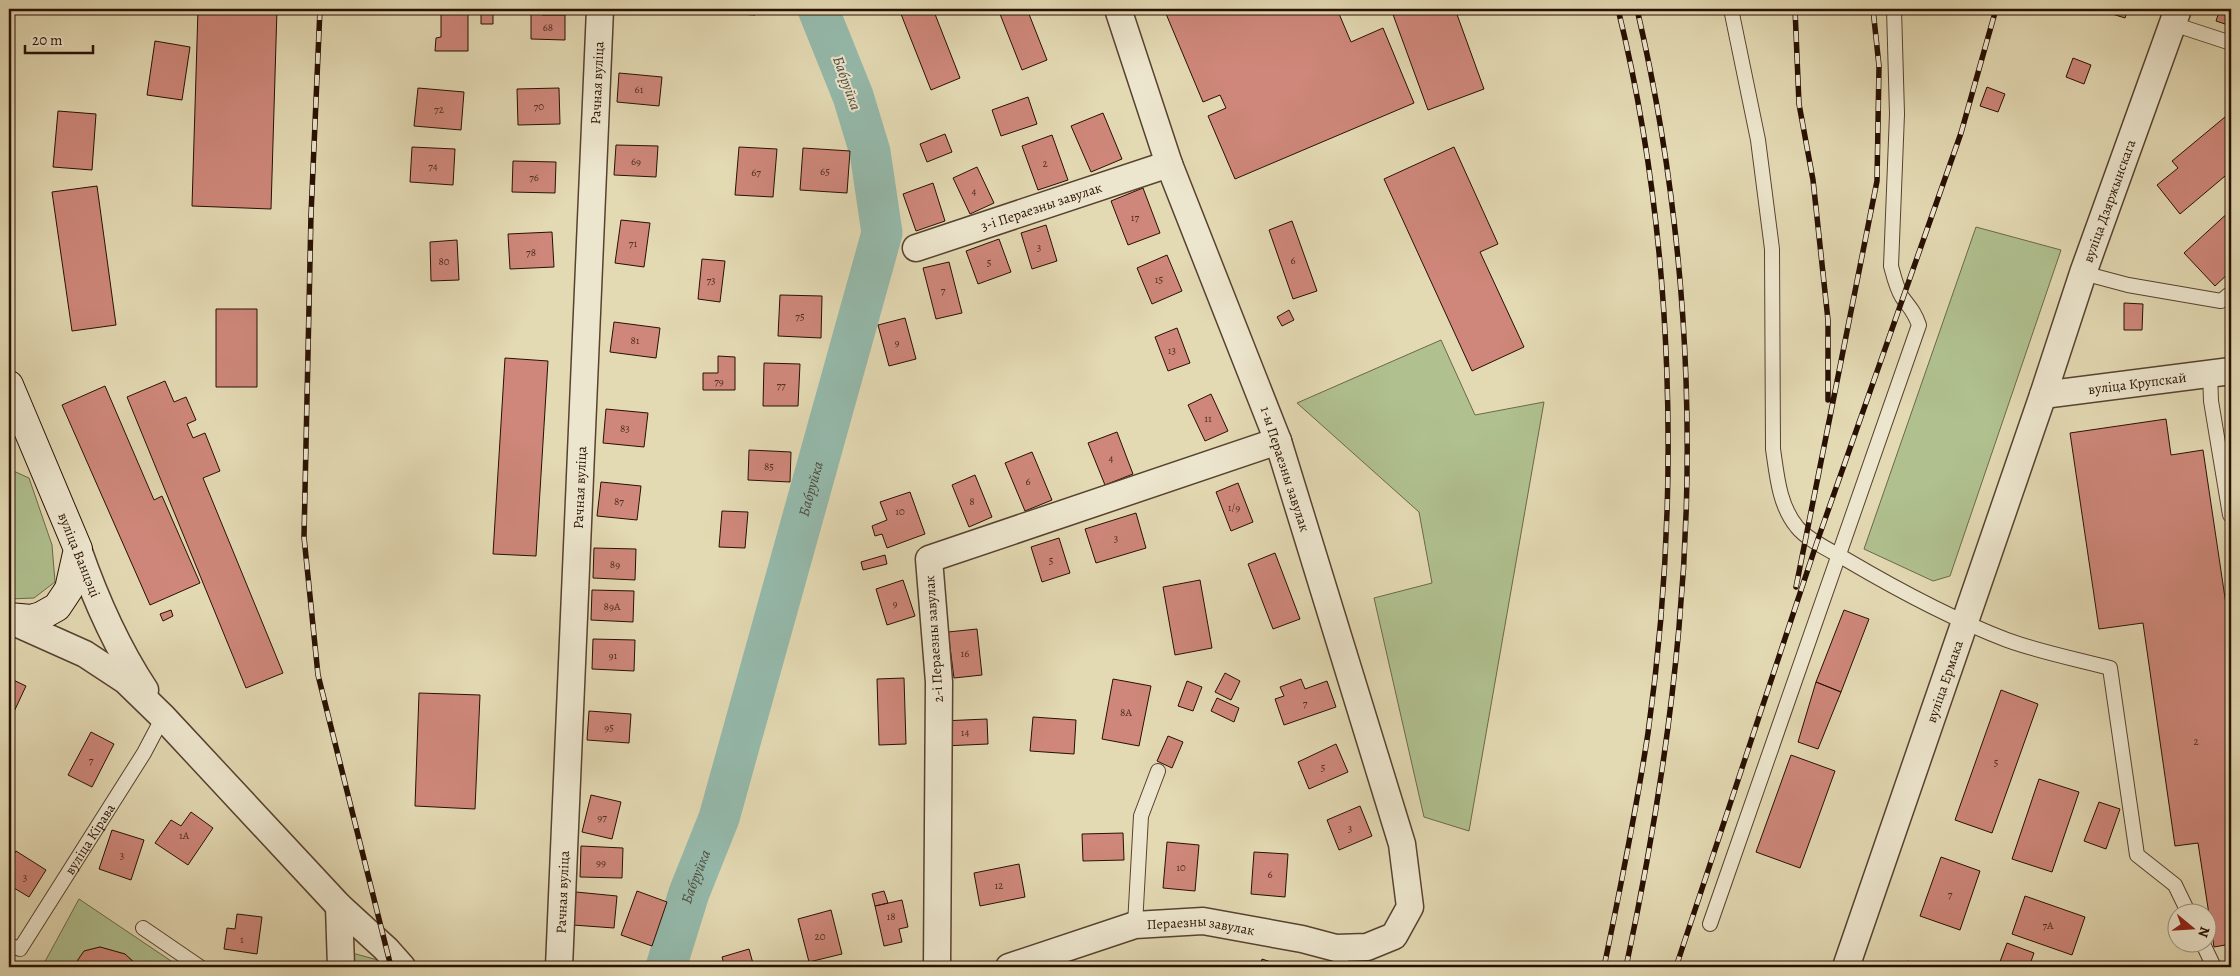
<svg xmlns="http://www.w3.org/2000/svg" width="2240" height="976" font-family="Alegreya,serif">
<rect width="100%" height="100%" fill="#e3d9b3"/>
<filter id="stains"><feTurbulence type="fractalNoise" baseFrequency=".004" numOctaves="4"/><feColorMatrix values="0 0 0 0 .2 0 0 0 0 .09 0 0 0 0 .02 0 0 0 .5 -.17"/></filter>
<radialGradient id="worn" r=".72"><stop offset=".6" stop-color="#630" stop-opacity="0"/><stop offset="1" stop-color="#630" stop-opacity=".3"/></radialGradient>
<path fill="#b0c08f" stroke="#6c6849" d="M1976 227 2061 250 1950 576 1933 581 1864 549Z
M1441 340 1475 415 1544 402 1469 831 1424 817 1374 598 1432 583 1419 512 1297 403Z
M9 469 29 478 52 545 55 582 34 598 9 599Z
M79 899 180 967H139L125 954 100 947 84 951 73 967H42Z
M352 953 378 960 379 967H354Z"/>
<g fill="none" stroke-linecap="round" stroke-linejoin="round">
<path stroke="#95baac" stroke-width="41" id="s1" d="M666 967 689 893 719 818 882 233 870 152 853 96 818 9"/>
</g>
<path fill="#ce877a" stroke="#281003" d="M198 9H277L271 209 192 206Z
M441 9H468V51H435L436 38 441 37Z
M481 9H493V24H481Z
M531 9H542V15H565V40L531 39Z
M705 9H756L755 15 705 12Z
M899 9H933L960 78 931 90Z
M998 9H1027L1047 60 1022 70Z
M1164 9H1337L1351 42 1383 28 1414 103 1235 179 1208 116 1226 108 1220 95 1203 102Z
M1391 9H1455L1484 89 1428 110Z
M2107 9H2128L2125 18 2106 12Z
M2220 9H2231V26L2216 21Z
M155 41 190 47 182 100 147 95Z
M2073 58 2091 65 2084 84 2066 77Z
M619 73 662 77 659 106 617 102Z
M1987 87 2005 94 1998 112 1980 106Z
M418 88 464 92 461 130 414 126Z
M559 88 560 124 518 125 517 89Z
M1028 97 1037 124 1001 136 992 110Z
M58 111 96 114 92 170 53 167Z
M2231 112V171L2180 214 2157 185 2178 168 2172 161Z
M1103 113 1122 159 1091 172 1071 126Z
M945 134 952 152 927 162 920 144Z
M1052 135 1068 180 1038 190 1022 146Z
M616 145 658 146 656 177 614 175Z
M412 147 455 149 453 185 410 182Z
M739 147 777 149 773 197 735 195Z
M1454 147 1498 244 1480 252 1524 347 1472 371 1384 179Z
M803 148 850 151 847 193 800 190Z
M513 161 556 162 555 193 512 192Z
M977 167 994 203 970 214 953 178Z
M933 183 945 221 916 231 903 194Z
M97 186 116 325 72 331 52 192Z
M1143 188 1160 233 1128 245 1111 201Z
M2231 210V271L2215 286 2184 253Z
M621 220 650 223 644 267 615 263Z
M1292 221 1317 291 1293 299 1269 230Z
M1046 225 1057 261 1032 269 1021 233Z
M552 232 554 267 510 269 508 234Z
M999 239 1011 272 978 284 966 251Z
M457 240 459 280 431 281 430 242Z
M1167 255 1182 291 1152 304 1137 268Z
M702 259 725 261 720 302 698 299Z
M949 262 962 313 936 319 923 268Z
M780 295 822 296 821 338 778 336Z
M2124 303 2143 304 2142 330H2124Z
M216 309H257V387H216Z
M1289 310 1294 320 1282 326 1277 317Z
M905 318 916 359 889 366 878 325Z
M614 322 660 328 656 358 610 352Z
M1177 328 1190 363 1168 371 1155 337Z
M718 356 735 357V390H703V373H718Z
M505 358 548 361 536 556 493 554Z
M764 363 800 364 798 406H763Z
M165 381 174 402 186 397 196 420 187 424 193 438 205 433 220 471 203 478 283 673 246 688 127 397Z
M105 386 154 500 162 496 200 583 150 605 62 405Z
M1211 394 1228 431 1205 441 1188 405Z
M606 409 648 413 644 447 603 443Z
M2166 419 2171 455 2203 450 2231 638V944L2214 947 2198 843 2175 846 2143 623 2099 629 2070 433Z
M1117 432 1133 474 1105 485 1088 443Z
M749 450 791 452 790 482 748 480Z
M1032 452 1052 500 1025 511 1005 463Z
M975 475 992 517 969 527 952 485Z
M601 482 641 486 637 520 597 516Z
M1238 483 1253 522 1231 531 1216 492Z
M910 492 925 534 887 548 882 534 875 536 872 526 887 520 880 502Z
M722 511 748 512 745 548 719 547Z
M1136 513 1146 548 1096 563 1085 529Z
M1059 538 1070 573 1042 582 1031 547Z
M594 548 636 549 635 580 593 578Z
M1275 553 1300 619 1273 629 1248 564Z
M885 555 887 564 863 570 861 562Z
M903 580 915 616 887 625 876 589Z
M1200 580 1212 648 1175 655 1163 587Z
M592 590 634 591 633 622 591 620Z
M171 610 173 616 163 621 160 614Z
M1844 610 1869 619 1841 692 1816 682Z
M977 629 982 675 954 678 948 632Z
M593 639 635 640 634 671 592 669Z
M1225 673 1240 681 1231 700 1215 692Z
M9 678 26 686 12 716 9 714Z
M904 678 906 744 879 745 877 679Z
M1113 679 1151 686 1139 746 1102 739Z
M1301 679 1305 689 1327 681 1336 707 1284 725 1275 699 1284 696 1280 687Z
M1187 681 1202 687 1193 711 1178 706Z
M1816 682 1841 692 1818 749 1798 742Z
M2001 690 2038 704 1992 833 1955 820Z
M419 693 480 695 475 809 415 806Z
M1217 698 1239 708 1234 722 1211 711Z
M589 711 631 714 629 743 587 740Z
M1033 717 1076 720 1074 754 1030 751Z
M987 719 988 744 943 746 941 721Z
M91 732 114 744 92 787 68 775Z
M1168 736 1183 742 1172 768 1157 761Z
M1336 744 1348 772 1309 789 1298 762Z
M1791 755 1835 771 1800 868 1756 852Z
M2039 779 2079 792 2052 872 2012 859Z
M591 795 621 802 612 839 582 832Z
M2099 802 2120 809 2106 849 2084 841Z
M1360 806 1372 836 1339 850 1327 820Z
M191 812 213 828 188 865 155 843 171 820 181 826Z
M112 830 144 840 131 880 99 869Z
M1123 833 1124 860 1083 861 1082 834Z
M1167 842 1199 845 1195 891 1163 888Z
M581 846 623 848 622 878 580 877Z
M16 851 46 870 29 897 9 885V862Z
M1254 852 1288 854 1285 897 1251 894Z
M1941 857 1980 871 1960 930 1920 916Z
M1019 864 1025 897 980 906 974 873Z
M637 891 667 902 652 946 621 935Z
M884 891 888 903 875 906 872 894Z
M576 892 617 896 614 928 573 925Z
M2025 896 2085 917 2072 955 2012 934Z
M902 900 908 927 899 929 902 942 884 946 875 906Z
M831 910 842 954 809 962 798 919Z
M237 914 262 917 257 954 224 949 227 928 235 929Z
M2007 943 2034 953 2029 967H1998Z
M100 947 125 954 139 967H73L84 951Z
M749 949 754 967H725L722 957Z
M1262 959 1286 967H1260Z
M1907 961 1925 967H1904Z"/>
<g fill="none" stroke-linecap="round" stroke-linejoin="round">
<defs>
<g id="service">
<path d="M1731 9 1758 140 1772 249 1773 449C1777 476 1779 505 1797 527 1807 540 1833 552 1847 560 1898 590 1952 619 2007 640 2040 652 2076 659 2110 668L2137 855 2175 885 2189 914"/>
<path d="M2173 24 2231 43"/>
<path d="M2083 273 2128 285 2221 301 2231 293"/>
<path d="M2210 373 2211 401 2230 515"/>
<path d="M1710 924 1919 325C1914 311 1910 308 1902 297 1896 287 1894 277 1891 266L1897 114 1894 9"/>
<path d="M1135 925 1141 816 1158 771"/>
<path d="M143 928 200 967"/>
<path d="M2203 944 2214 967"/>
<path id="s2" d="M9 945 20 949 144 753 163 717"/>
<path d="M1336 948 1343 967"/>
</g>
<g id="minor">
<path id="s3" d="M916 248 1169 164"/>
<path id="s4" d="M2043 395 2231 371"/>
<path d="M78 549C95 598 116 646 145 690"/>
<path d="M9 620 85 654 126 681 163 717 339 906 386 949 402 967"/>
<path d="M339 906 341 967"/>
<path id="s5" d="M559 967 600 9"/>
<path d="M937 967 939 682 929 559 1278 441"/>
<path id="s6" d="M1009 967 1135 925 1203 921 1302 939 1336 948 1367 947 1394 936 1410 907 1402 844 1278 441 1169 164 1118 9"/>
<path id="s7" d="M1846 967 2043 395 2083 273 2178 9"/>
</g>
<path id="secondary" d="M9 385 78 549 69 589 57 607 41 616 31 619 9 617"/>
</defs>
<use href="#service" stroke="#57422f" stroke-width="16"/>
<use href="#minor" stroke="#57422f" stroke-width="29"/>
<use href="#secondary" stroke="#281003" stroke-width="30"/>
<use href="#service" stroke="#ede6ce" stroke-width="14"/>
<use href="#minor" stroke="#ede6ce" stroke-width="26"/>
<use href="#secondary" stroke="#ede6ce" stroke-width="28"/>
<defs>
<path id="rail" d="M320 9 311 215 304 537 318 675 391 967
M1795 9 1799 104 1813 180 1828 320V400
M1796 587 1877 181 1879 66 1873 9
M1604 967C1620 890 1636 812 1648 733 1681 498 1675 240 1618 9
M1626 967C1650 855 1669 741 1679 627 1698 421 1684 210 1637 9
M1676 967 1817 542 1961 133 1996 9"/>
</defs>
<use href="#rail" stroke="#281003" stroke-width="5.5"/>
<use href="#rail" stroke="#ede6ce" stroke-width="4" stroke-dasharray="11" stroke-linecap="butt"/>
</g>
<g text-anchor="middle" dominant-baseline="central" stroke-width="4" stroke-linejoin="round" paint-order="stroke">
<g font-size="11" fill="#522e21">
<text x="548" y="27">68</text>
<text x="639" y="89">61</text>
<text x="539" y="106">70</text>
<text x="439" y="109">72</text>
<text x="636" y="161">69</text>
<text x="1045" y="163">2</text>
<text x="433" y="166">74</text>
<text x="825" y="171">65</text>
<text x="756" y="172">67</text>
<text x="534" y="177">76</text>
<text x="974" y="191">4</text>
<text x="1135" y="217">17</text>
<text x="633" y="243">71</text>
<text x="1039" y="247">3</text>
<text x="531" y="252">78</text>
<text x="1293" y="260">6</text>
<text x="444" y="261">80</text>
<text x="989" y="262">5</text>
<text x="1159" y="279">15</text>
<text x="711" y="280">73</text>
<text x="943" y="290">7</text>
<text x="800" y="316">75</text>
<text x="635" y="340">81</text>
<text x="897" y="342">9</text>
<text x="1172" y="350">13</text>
<text x="719" y="381">79</text>
<text x="781" y="385">77</text>
<text x="1208" y="418">11</text>
<text x="625" y="428">83</text>
<text x="1111" y="458">4</text>
<text x="769" y="466">85</text>
<text x="1028" y="481">6</text>
<text x="619" y="501">87</text>
<text x="972" y="501">8</text>
<text x="1234" y="507">1/9</text>
<text x="900" y="511">10</text>
<text x="1116" y="538">3</text>
<text x="1051" y="560">5</text>
<text x="615" y="564">89</text>
<text x="895" y="603">9</text>
<text x="612" y="606">89А</text>
<text x="965" y="653">16</text>
<text x="613" y="655">91</text>
<text x="1305" y="703">7</text>
<text x="1126" y="712">8А</text>
<text x="609" y="727">95</text>
<text x="965" y="732">14</text>
<text x="2196" y="741">2</text>
<text x="91" y="760">7</text>
<text x="1996" y="762">5</text>
<text x="1323" y="767">5</text>
<text x="602" y="817">97</text>
<text x="1350" y="828">3</text>
<text x="184" y="835">1А</text>
<text x="122" y="855">3</text>
<text x="601" y="862">99</text>
<text x="1181" y="867">10</text>
<text x="1270" y="874">6</text>
<text x="25" y="877">3</text>
<text x="999" y="885">12</text>
<text x="1950" y="894">7</text>
<text x="891" y="916">18</text>
<text x="2048" y="925">7А</text>
<text x="820" y="936">20</text>
<text x="242" y="939">1</text>
</g>
<g font-size="14" fill="#281003" stroke="#ede6ce">
<text stroke="none"><textPath href="#s5" startOffset="885">Рачная вуліца</textPath></text>
<text stroke="none"><textPath href="#s7" startOffset="810">вуліца Дзяржынскага</textPath></text>
<text stroke="none"><textPath href="#s3" startOffset="132">3-і Пераезны завулак</textPath></text>
<text stroke="none"><textPath href="#s4" startOffset="95">вуліца Крупскай</textPath></text>
<text transform="translate(1285 469) rotate(72)">1-ы Пераезны завулак</text>
<text stroke="none"><textPath href="#s5" startOffset="480">Рачная вуліца</textPath></text>
<text transform="translate(79 555) rotate(68)">вуліца Ванцэці</text>
<text transform="translate(934 639) rotate(-94)">2-і Пераезны завулак</text>
<text stroke="none"><textPath href="#s7" startOffset="302">вуліца Ермака</textPath></text>
<text stroke="none"><textPath href="#s2" startOffset="142">вуліца Кірава</textPath></text>
<text stroke="none"><textPath href="#s5" startOffset="75">Рачная вуліца</textPath></text>
<text stroke="none"><textPath href="#s6" startOffset="199">Пераезны завулак</textPath></text>
</g>
<g font-size="15" font-style="italic" fill="#4e4c3e" stroke="#ede6ce">
<text transform="translate(847 83) rotate(70)">Бабруйка</text>
<text stroke="none"><textPath href="#s1" startOffset="500">Бабруйка</textPath></text>
<text stroke="none"><textPath href="#s1" startOffset="95">Бабруйка</textPath></text>
</g>
</g>
<rect width="2240" height="976" fill="none" stroke="#e3d9b3" stroke-width="30"/>
<rect x="10" y="10" width="2220" height="956" fill="none" stroke="#281003" stroke-width="2.5"/>
<rect x="15" y="15" width="2210" height="946" fill="none" stroke="#281003"/>
<g transform="translate(2192 928) rotate(108)"><circle r="24" fill="#ede6ce" stroke="#9e907d"/>
<path d="M0-4L9 19L0 12L-9 19Z" fill="#8f2418"/>
<text y="-8" font-size="14" font-weight="bold" text-anchor="middle" fill="#281003">N</text>
</g>
<path d="M25 45v8h68v-8" fill="none" stroke="#281003" stroke-width="2.5"/>
<text x="32" y="45" font-size="15" fill="#281003" stroke="#ede6ce" stroke-width="4" paint-order="stroke">20 m</text>
<rect width="100%" height="100%" filter="url(#stains)"/>
<rect width="100%" height="100%" fill="url(#worn)"/>
</svg>
